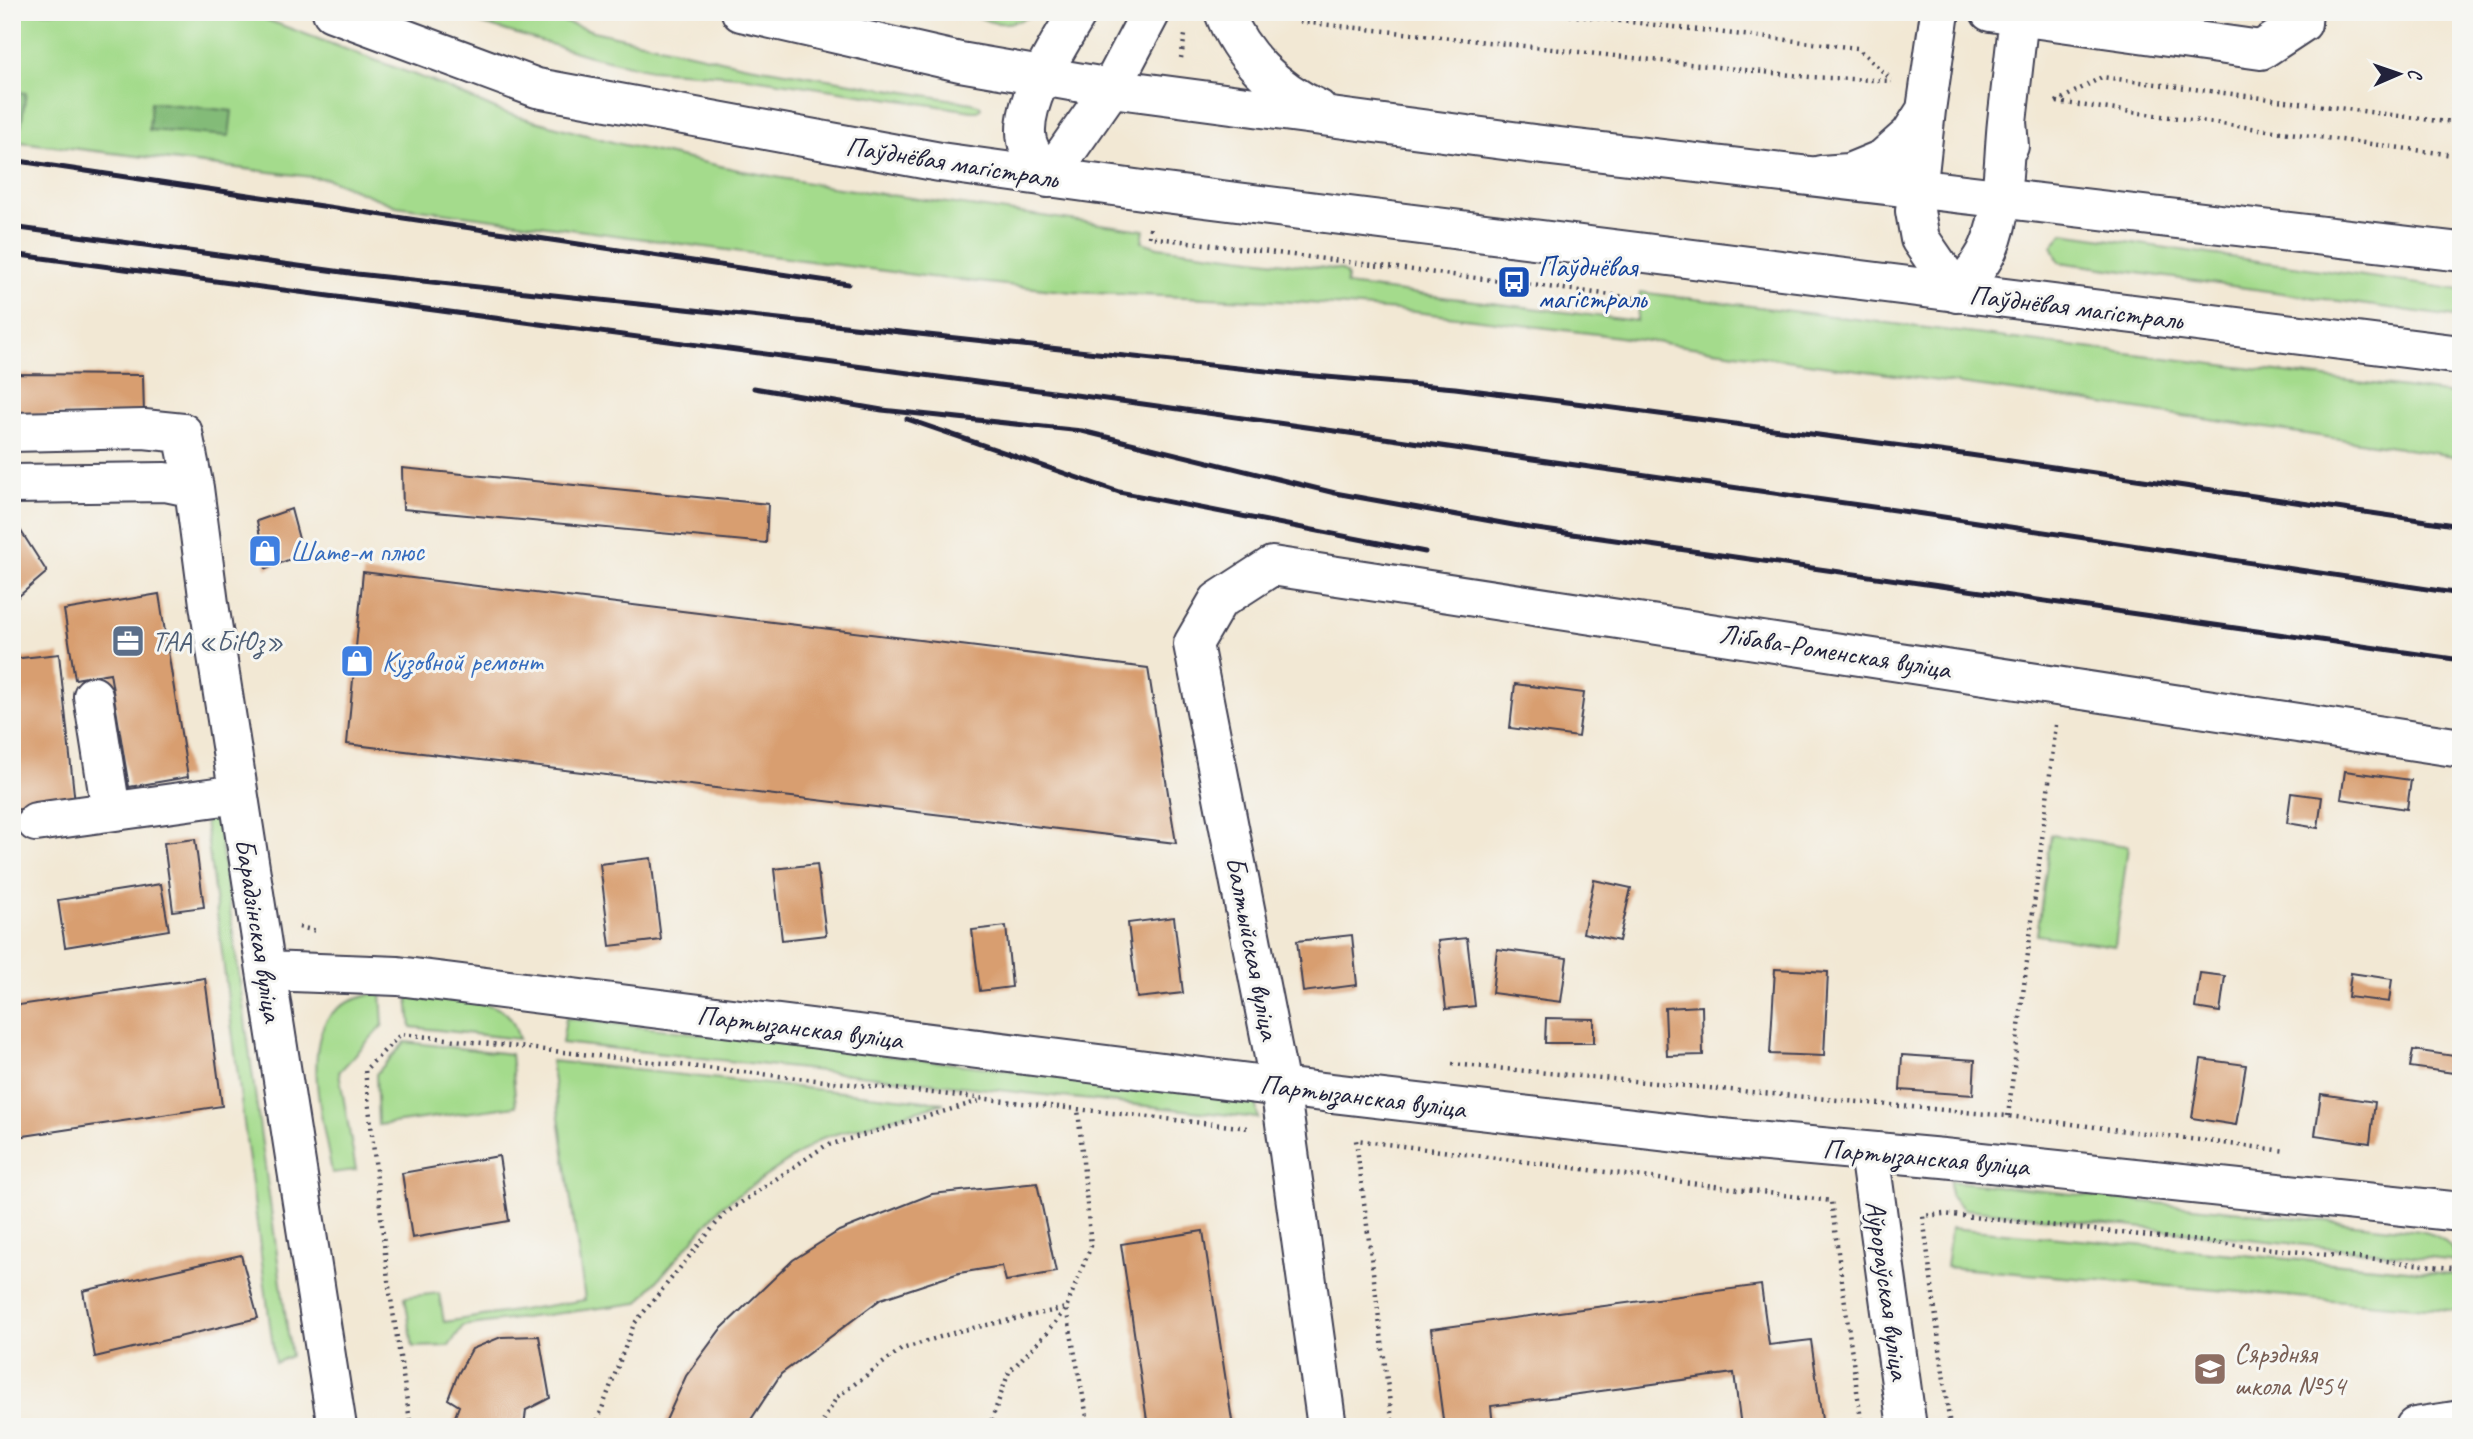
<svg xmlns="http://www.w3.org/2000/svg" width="2473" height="1439" font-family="Caveat,sans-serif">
<rect width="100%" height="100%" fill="#f6f6f2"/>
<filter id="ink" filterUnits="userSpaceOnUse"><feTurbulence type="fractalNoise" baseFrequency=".0143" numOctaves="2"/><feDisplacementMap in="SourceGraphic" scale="14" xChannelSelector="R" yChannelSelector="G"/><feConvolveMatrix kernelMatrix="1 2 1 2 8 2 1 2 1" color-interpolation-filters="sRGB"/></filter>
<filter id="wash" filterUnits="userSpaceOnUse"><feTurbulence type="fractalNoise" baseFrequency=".00686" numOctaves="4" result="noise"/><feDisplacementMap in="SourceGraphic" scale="28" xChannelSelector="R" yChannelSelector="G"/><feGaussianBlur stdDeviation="1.57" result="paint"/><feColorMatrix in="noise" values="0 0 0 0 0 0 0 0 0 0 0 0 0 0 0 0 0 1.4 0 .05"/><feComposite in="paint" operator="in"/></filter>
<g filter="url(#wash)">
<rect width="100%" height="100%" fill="#f2e8d4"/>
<path fill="#a4db8c" stroke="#637e64" stroke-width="2" d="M12 12H246L431 81 502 112 616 143 743 171 831 187 1144 230 1142 242 1158 247 1341 270 1347 275 1346 285 1637 321 1640 292 2461 395V457L2055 397 1597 334 1398 310 1295 302 1072 292 930 277 396 206 328 179 12 141Z
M443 12H532L593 31 743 65 972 103 979 105 981 108 978 111H972L740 76 651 70 590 56Z
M975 12H1039C1018 24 995 28 975 15Z
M2063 233 2461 290V318L2059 262 2052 246Z
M204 813 217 815 291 1356 275 1363Z
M2051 835 2128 846 2115 946 2037 935Z
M381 992 383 1025 339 1072 356 1170 332 1173C325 1131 303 1055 328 1018 340 1002 363 996 381 992Z
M408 997C433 999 488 997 507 1014 514 1021 516 1030 519 1039L411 1027Z
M566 1018 1255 1099 1258 1118 562 1043Z
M405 1042 511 1054 516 1106 378 1125 376 1074Z
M551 1061 944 1103 822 1138 722 1206 638 1303 463 1326 449 1346 413 1347 405 1297 439 1293 444 1322 585 1300Z
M1950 1181 2420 1231C2440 1235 2451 1243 2458 1261L1964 1209 1950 1195Z
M1951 1228 2461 1275V1311L1946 1267Z"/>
<path fill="#83bb78" stroke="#526e5a" stroke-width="2" d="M12 91 26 93 21 126 12 125Z
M151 102 232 111 229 136 149 130Z"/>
<g id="blocks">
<path fill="#d89e6f" d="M12 374 143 375 144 416 12 414Z
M402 468 768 504 766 543 403 509Z
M291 509 303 554 266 569 257 521Z
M12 517 47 572 12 602Z
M363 572 1148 668 1176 843 347 744Z
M159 594 188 777 129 787 110 673 75 679 64 610Z
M59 654 75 803 12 810V659Z
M1515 684 1584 693 1578 737 1510 728Z
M2345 771 2411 780 2407 809 2341 799Z
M2291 793 2322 797 2318 828 2287 823Z
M195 839 204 907 173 911 164 843Z
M651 858 661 940 610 946 600 864Z
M817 864 826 935 782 940 774 869Z
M1594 880 1631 888 1619 941 1583 933Z
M161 884 169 930 65 947 58 900Z
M1174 917 1183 993 1137 998 1128 923Z
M1006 926 1012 987 980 991 972 930Z
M1352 935 1357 985 1303 992 1297 941Z
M1467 938 1475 1006 1446 1009 1438 941Z
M1497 949 1567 958 1561 1002 1492 993Z
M1775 969 1828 972 1824 1056 1770 1054Z
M2200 973 2225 976 2220 1012 2195 1008Z
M2351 973 2392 979 2389 1002 2348 997Z
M205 978 222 1106 17 1137V1124H12V1006Z
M1702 1006 1703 1055 1667 1056 1665 1008Z
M1546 1018 1594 1019V1043H1545Z
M2413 1050 2461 1057V1074L2410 1067Z
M1902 1055 1975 1060 1973 1095 1900 1090Z
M2201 1059 2246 1065 2236 1125 2192 1118Z
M2321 1094 2375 1102 2370 1143 2315 1135Z
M499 1156 509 1221 412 1238 402 1173Z
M1037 1183 1056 1272 1006 1281 1002 1266 959 1273 881 1299 781 1374 746 1427H663L686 1376 720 1330 793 1260 839 1231 932 1194Z
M1203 1231 1233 1427H1148L1121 1244Z
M241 1255 258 1318 95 1357 83 1291Z
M1761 1285 1769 1345 1811 1340 1823 1427H1741L1734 1373 1491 1406 1493 1427H1444L1431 1329Z
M539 1336 550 1398 526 1410 524 1427H451L459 1406 448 1399 458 1374 472 1349 501 1337Z"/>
</g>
</g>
<g filter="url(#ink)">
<use href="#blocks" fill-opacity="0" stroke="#414052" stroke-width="2"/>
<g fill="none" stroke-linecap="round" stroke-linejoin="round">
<defs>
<path id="minor" d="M1078 12C1059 45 1019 103 1027 141 1030 154 1041 167 1048 178L1111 88 1151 12
M1990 12 2261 50 2302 23 2303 12
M1926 110 1915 211 1920 239 1957 293C1968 279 1982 264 1989 247 2004 212 2003 161 2007 122
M2009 146 2007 122 2019 16
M1821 175 1849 173 1883 159 1910 135 1926 110 1940 12
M12 432 144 429 183 433 194 488 209 604 337 1427
M12 484 165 482 194 488
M93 696 111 811
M36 822 238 794
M266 971 398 976 1280 1087 1711 1137 1943 1158 2461 1212
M1869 1152 1907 1427
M1327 1427 1280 1087 1193 644 1218 601 1272 566 2461 748
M2415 1427 2461 1420"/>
<path id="major" d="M332 12 537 88 940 162 1157 192 2461 355
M741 12 960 62 1111 88 1534 144 2461 252
M1224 12C1240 55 1276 90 1318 109"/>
</defs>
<use href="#minor" stroke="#414052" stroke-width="42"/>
<use href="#major" stroke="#414052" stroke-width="42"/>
<path stroke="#414052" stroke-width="4.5" stroke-dasharray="2 5" stroke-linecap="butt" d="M1281 12 1302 22 1810 77 1892 81
M1542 12 1857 48 1890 78
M1181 58 1185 35
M2056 102 2102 77 2461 124
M2057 102 2461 156
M1150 228 1149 237 1636 298
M299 927 317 931
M1452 1064 2008 1116 2286 1151
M2008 1116 2056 725
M411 1427 388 1280 365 1070 401 1034 1248 1128
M595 1427 634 1324 724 1214 825 1146 983 1100
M820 1427 837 1397 902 1349 959 1331 1066 1308 1089 1427
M989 1427 1009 1372 1047 1333 1066 1308 1091 1246 1078 1109
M1393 1427 1356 1140 1831 1201 1862 1427
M1950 1427 1923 1216 1944 1214 2461 1269"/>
<use href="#minor" stroke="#fff" stroke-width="38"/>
<use href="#major" stroke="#fff" stroke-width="38"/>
<path stroke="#22223b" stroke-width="5" d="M12 160 848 284
M12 227 357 274 1303 375 1455 388 1583 404 1970 455 2461 526
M12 254 1143 404 1930 515 2461 594
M754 388 882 410 1082 431 1335 493 1530 528 2461 660
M907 419 1119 492 1425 552"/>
</g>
</g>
<defs>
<symbol id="bus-square" viewBox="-11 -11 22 22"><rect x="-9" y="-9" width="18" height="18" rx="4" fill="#1a4fb4" stroke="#f6f6f2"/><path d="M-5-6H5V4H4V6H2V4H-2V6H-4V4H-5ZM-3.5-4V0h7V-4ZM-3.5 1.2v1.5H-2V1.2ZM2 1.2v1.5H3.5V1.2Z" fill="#fff"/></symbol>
<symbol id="shop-square" viewBox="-11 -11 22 22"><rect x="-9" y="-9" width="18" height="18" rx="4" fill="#3f7fe0" stroke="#f6f6f2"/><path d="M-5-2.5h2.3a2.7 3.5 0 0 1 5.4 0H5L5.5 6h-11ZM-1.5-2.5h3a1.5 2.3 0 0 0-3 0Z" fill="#fff"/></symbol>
<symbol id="office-square" viewBox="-11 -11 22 22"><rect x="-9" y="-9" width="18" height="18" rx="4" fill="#5c6f8a" stroke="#f6f6f2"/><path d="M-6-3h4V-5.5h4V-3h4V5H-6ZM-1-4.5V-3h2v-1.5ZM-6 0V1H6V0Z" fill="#fff"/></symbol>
<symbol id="school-square" viewBox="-11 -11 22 22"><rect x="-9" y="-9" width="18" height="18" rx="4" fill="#8d6e63" stroke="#f6f6f2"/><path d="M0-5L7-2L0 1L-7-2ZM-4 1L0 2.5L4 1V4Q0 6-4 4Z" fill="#fff"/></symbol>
</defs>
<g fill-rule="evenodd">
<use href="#bus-square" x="1495" y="263" width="38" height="38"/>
<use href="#shop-square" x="246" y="532" width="38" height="38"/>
<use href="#office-square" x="109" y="622" width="38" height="38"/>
<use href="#shop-square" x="338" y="642" width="38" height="38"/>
<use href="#school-square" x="2191" y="1350" width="38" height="38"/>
</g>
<g text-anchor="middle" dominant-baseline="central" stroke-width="6" stroke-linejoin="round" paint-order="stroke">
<g font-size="28" fill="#22223b" stroke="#f6f6f2">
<text transform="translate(952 162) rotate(9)">Паўднёвая магістраль</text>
<text transform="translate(2076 307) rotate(7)">Паўднёвая магістраль</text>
<text transform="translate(1835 651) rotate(9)">Лібава-Роменская вуліца</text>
<text transform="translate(259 930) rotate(81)">Барадзінская вуліца</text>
<text transform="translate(1253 948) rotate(79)">Балтыйская вуліца</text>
<text transform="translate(800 1027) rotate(7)">Партызанская вуліца</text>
<text transform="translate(1363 1096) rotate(7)">Партызанская вуліца</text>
<text transform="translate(1926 1157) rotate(5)">Партызанская вуліца</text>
<text transform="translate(1888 1290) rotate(82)">Аўрораўская вуліца</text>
</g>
<g font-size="28" fill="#164399" stroke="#f6f6f2" text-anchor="start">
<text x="1538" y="266">Паўднёвая<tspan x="1538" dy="32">магістраль</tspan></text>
</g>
<g font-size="28" fill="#366cbe" stroke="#f6f6f2" text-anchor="start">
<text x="290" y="551">Шате-м плюс</text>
<text x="382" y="661">Кузовной ремонт</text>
</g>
<g font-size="28" fill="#4e5e75" stroke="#f6f6f2" text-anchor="start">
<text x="152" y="641">ТАА «БіЮз»</text>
</g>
<g font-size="28" fill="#785e54" stroke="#f6f6f2" text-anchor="start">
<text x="2234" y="1353">Сярэдняя<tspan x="2234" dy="32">школа №54</tspan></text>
</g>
</g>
<rect width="2473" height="1439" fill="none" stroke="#f6f6f2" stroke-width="42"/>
<g transform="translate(2399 74) rotate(88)" stroke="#f6f6f2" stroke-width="5" paint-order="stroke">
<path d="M0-5L12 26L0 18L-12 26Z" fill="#22223b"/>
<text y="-10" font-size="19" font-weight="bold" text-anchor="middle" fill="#22223b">С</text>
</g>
</svg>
